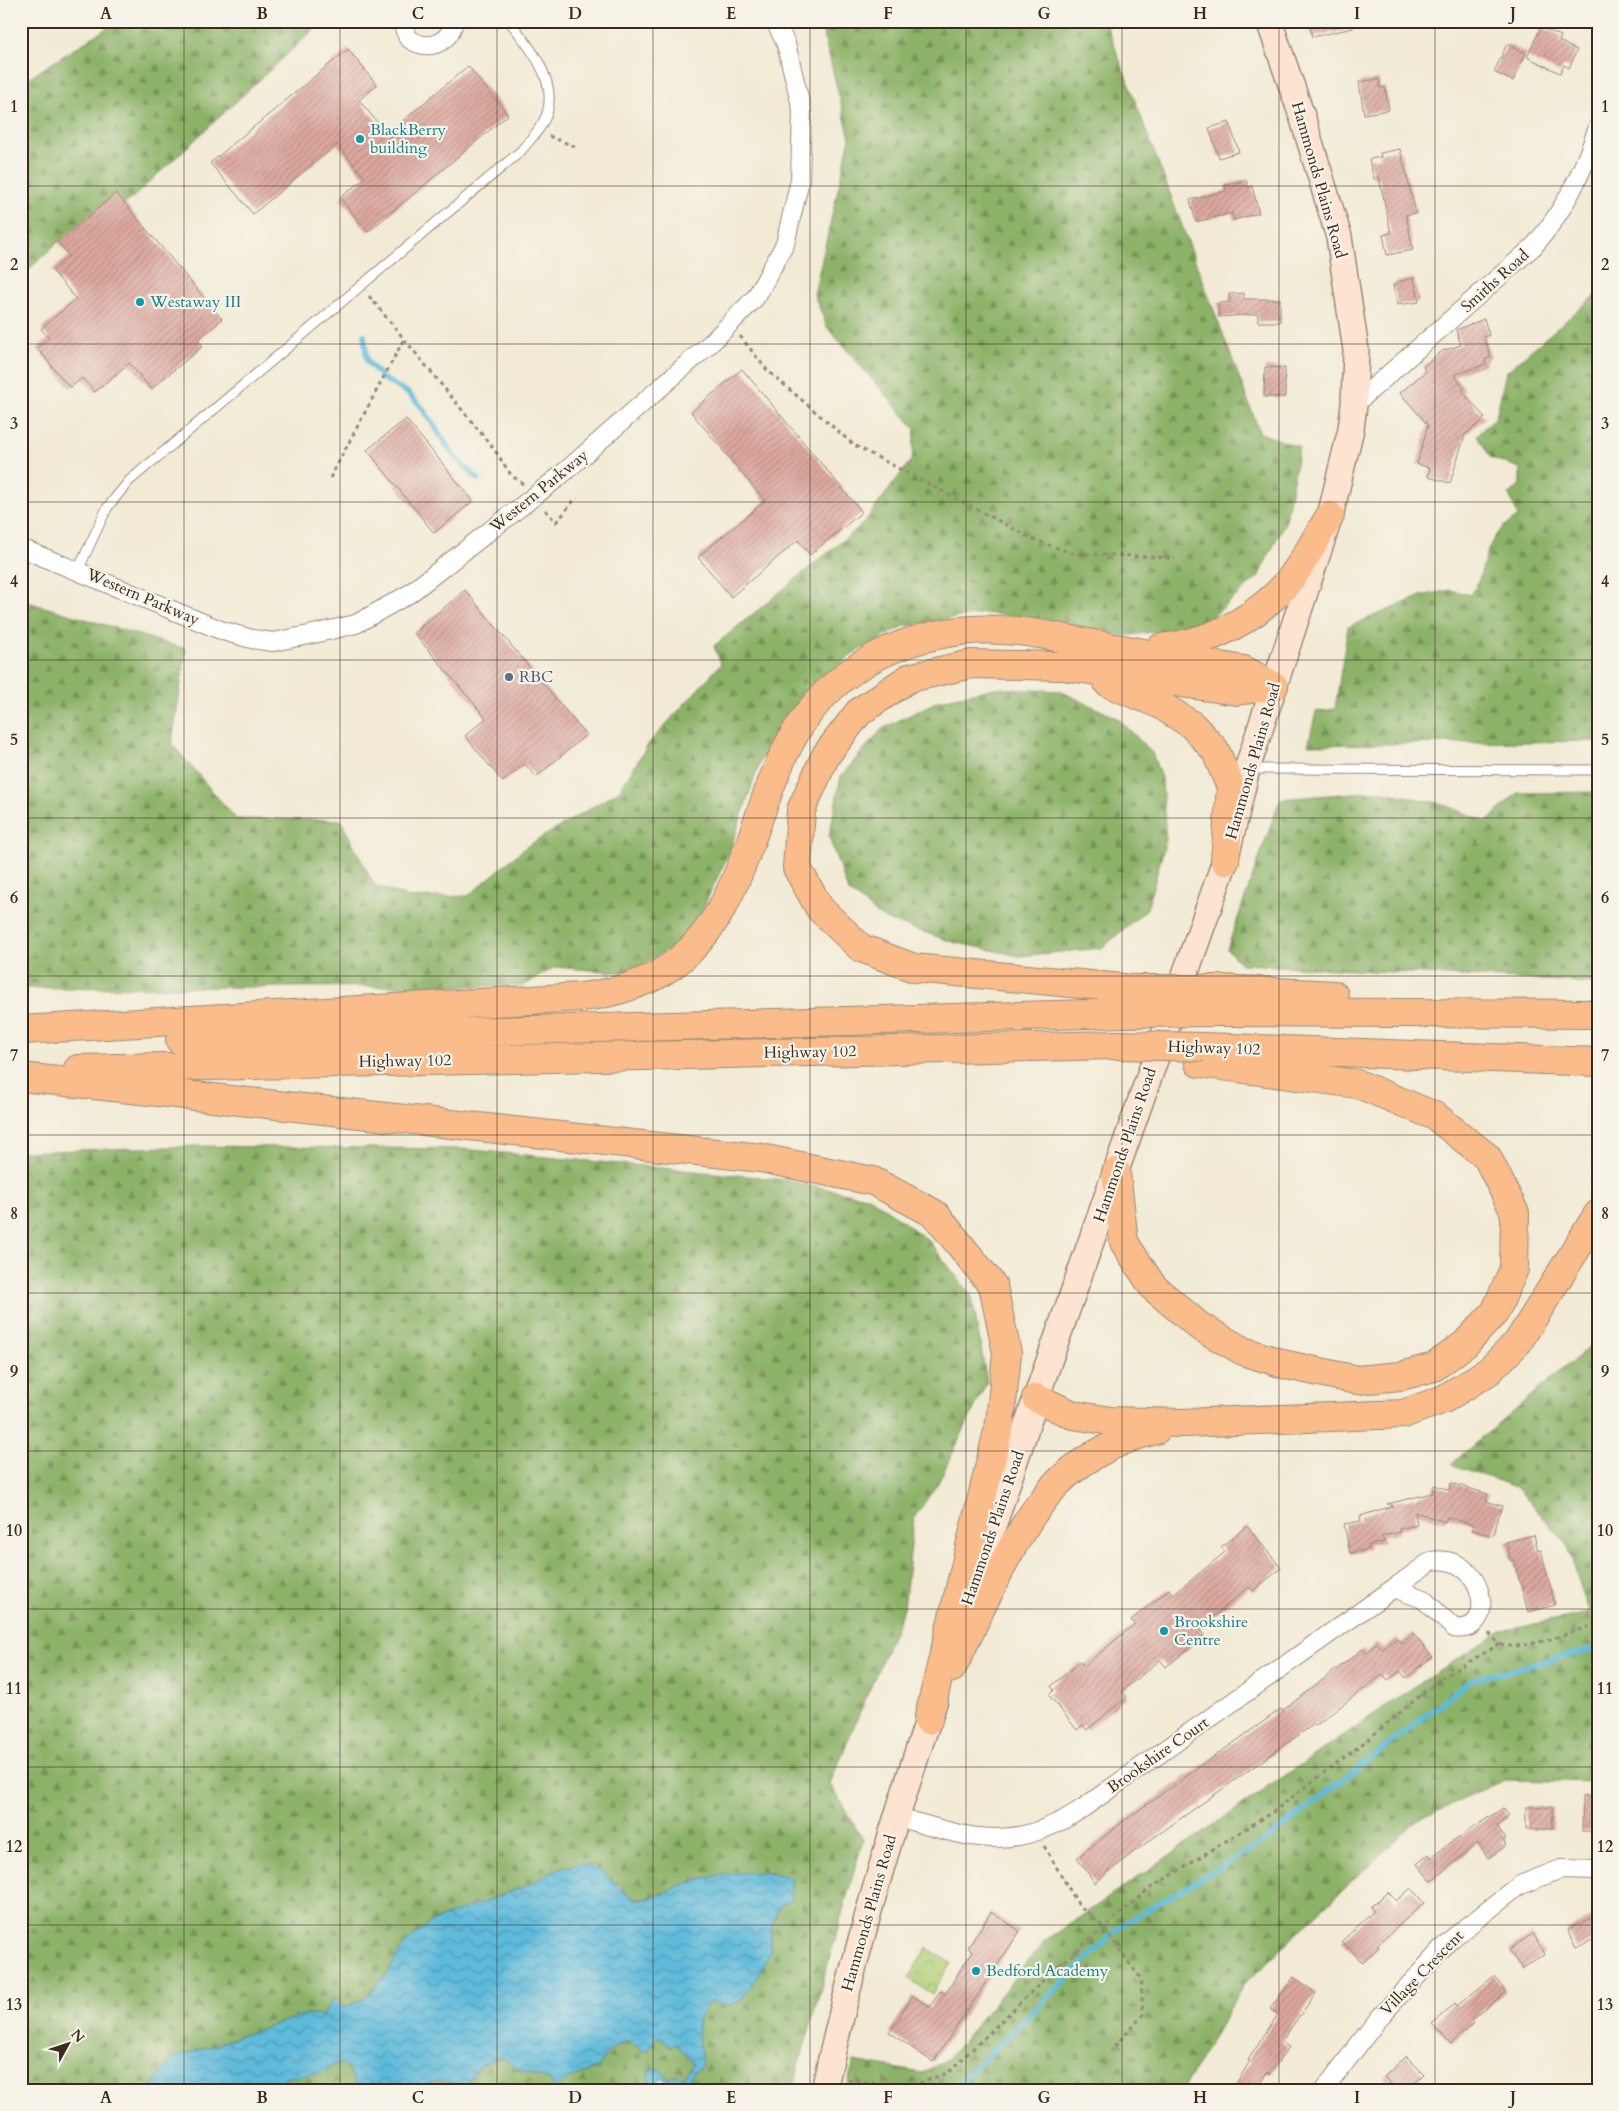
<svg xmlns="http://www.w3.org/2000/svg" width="1619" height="2111" font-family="Cardo,serif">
<defs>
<pattern id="forest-firs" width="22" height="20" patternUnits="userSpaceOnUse" patternTransform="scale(1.25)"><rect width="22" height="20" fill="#8cb268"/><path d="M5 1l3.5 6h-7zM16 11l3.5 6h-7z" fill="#749155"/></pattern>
<pattern id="park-crowns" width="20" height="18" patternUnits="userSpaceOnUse" patternTransform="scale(1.25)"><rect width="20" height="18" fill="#b1d078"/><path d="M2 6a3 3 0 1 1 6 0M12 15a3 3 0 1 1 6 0" fill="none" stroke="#99b367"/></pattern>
<pattern id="water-waves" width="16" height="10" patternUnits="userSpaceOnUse" patternTransform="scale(1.25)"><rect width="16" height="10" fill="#5dbadb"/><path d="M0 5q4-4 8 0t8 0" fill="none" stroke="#4e97b1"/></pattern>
<pattern id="building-hatch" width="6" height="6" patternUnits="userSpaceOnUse" patternTransform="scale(1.25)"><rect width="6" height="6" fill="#dda9a0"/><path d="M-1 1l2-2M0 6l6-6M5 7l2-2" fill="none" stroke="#b48a82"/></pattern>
</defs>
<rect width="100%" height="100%" fill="#f7f3e8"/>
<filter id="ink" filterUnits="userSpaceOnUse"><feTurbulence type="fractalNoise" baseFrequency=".02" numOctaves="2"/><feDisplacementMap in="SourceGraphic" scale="10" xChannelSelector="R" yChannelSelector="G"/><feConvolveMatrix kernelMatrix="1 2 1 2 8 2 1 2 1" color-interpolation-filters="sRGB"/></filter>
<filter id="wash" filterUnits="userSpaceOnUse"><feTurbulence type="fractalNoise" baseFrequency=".0096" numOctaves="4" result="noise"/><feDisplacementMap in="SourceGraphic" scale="20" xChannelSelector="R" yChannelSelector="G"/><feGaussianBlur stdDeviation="1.12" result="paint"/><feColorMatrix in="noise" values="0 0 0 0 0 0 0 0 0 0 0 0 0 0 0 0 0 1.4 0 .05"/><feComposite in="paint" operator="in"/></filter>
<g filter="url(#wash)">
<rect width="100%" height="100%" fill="#f2ead4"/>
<path fill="url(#forest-firs)" stroke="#646e43" d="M118 21H323L131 199 58 242 21 277V83Z
M820 21H1105L1260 433 1299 447 1286 520 1258 577 1203 625 1125 636 1044 619 985 613 904 626 855 652 808 694 760 762 729 853 689 938 627 973 555 967 523 986 21 988V600L186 649 172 744 236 819 341 820 374 885 409 898 468 896 526 847 619 791 649 743 721 664 714 646 863 524 912 459 915 429 827 327 814 294 850 138Z
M1598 293V741L1308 745 1316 712 1335 709 1348 627 1421 596 1451 590 1471 595C1484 577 1483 552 1497 534 1502 527 1511 522 1518 516L1509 495 1520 484V468L1491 458 1477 435 1496 417 1506 372Z
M994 688 1060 691 1119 719 1152 753 1162 781 1166 840 1147 909 1102 948 1020 956 953 942 884 919 848 891 829 837 841 776 882 729 938 701Z
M1379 791 1443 804 1487 822 1517 793 1598 792V983L1241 964 1227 949 1280 799Z
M196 1146 462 1149 778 1179 871 1198 929 1241 972 1297 987 1382 938 1483 914 1518 904 1608 830 1783 863 1840 792 2090H680L695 2070 701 2054 697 2035 699 2013 711 2000 726 2007 770 1952 771 1929 779 1907 778 1873C750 1872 718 1874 690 1882 673 1887 658 1898 639 1899 629 1899 625 1892 619 1884L555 1870 526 1886 433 1921 396 1957 390 1970 364 1999 323 2016 306 2014 172 2059 149 2090H21V1152Z
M1598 1339V1782L1505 1780 1417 1820 1246 1982 1182 2090H846L854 2061 922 2073 948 2059 1044 1942 1406 1692 1502 1631 1589 1613 1567 1544 1516 1487 1451 1464Z
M660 2037 671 2046 676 2043 693 2064 683 2078 668 2079 659 2069 648 2084 651 2090H413L437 2081 466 2085 481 2064 501 2057 518 2069 550 2080 554 2088 575 2076 599 2068C604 2051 624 2034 641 2048Z
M340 2062 349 2071 359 2090H279L286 2078 320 2073Z"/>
<path fill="url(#park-crowns)" stroke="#767d4b" d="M927 1948 951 1963 932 1994 908 1978Z"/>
<path fill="url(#water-waves)" stroke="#4c727c" d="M580 1863C586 1865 593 1866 598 1869 610 1876 626 1897 636 1899 656 1902 673 1887 690 1882 721 1873 761 1868 792 1878L790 1901 779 1907 771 1929 770 1952 759 1975 740 2001 726 2007 711 2001C688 2025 701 2038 702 2066L690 2076 692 2084 680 2090H670L669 2084 662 2079 658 2083V2090H651L648 2084 649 2072 654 2068 659 2069 668 2079 677 2075 683 2078 693 2064 676 2043 671 2046 668 2045 664 2039 660 2037 653 2042 651 2048 644 2051 630 2042C615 2044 604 2053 599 2068L575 2076 554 2088 550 2080 518 2069 501 2057 481 2064 466 2085 437 2081 413 2090H359L349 2071 340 2062 320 2073 286 2078 279 2090H149L172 2059 306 2014 323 2016 333 1998 344 2008 364 1999 376 1987 390 1970 396 1957 409 1939 433 1921 526 1886 555 1870Z"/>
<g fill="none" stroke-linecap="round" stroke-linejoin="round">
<path stroke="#5dbadb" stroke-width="5.5" d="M364 335 367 361 383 379 408 393 421 406 454 456 478 479
M952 2090 1122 1925 1266 1840 1471 1680 1598 1648"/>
</g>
<g id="blocks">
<path fill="url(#building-hatch)" d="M1309 21H1352L1353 28 1312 37Z
M1541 27 1561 36 1559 41 1577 50 1569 68 1564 65 1560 73 1527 57Z
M1507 44 1526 53 1513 81 1494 72Z
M348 49 377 85 359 100 387 134 468 66 508 115 368 232 340 198 365 178 337 144 253 214 210 163Z
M1379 79 1380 88 1385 87 1389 110 1364 114 1359 82Z
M1229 122 1239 152 1219 158 1209 128Z
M1400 149 1416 213 1406 215 1413 250 1387 255 1383 235 1391 233 1379 177 1374 179 1369 159 1381 157 1380 153Z
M1246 180 1248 187 1252 186 1259 213 1234 220 1232 213 1196 222 1190 200 1226 191 1225 185Z
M116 193 222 319 198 340 203 346 151 389 129 363 95 392 82 378 70 388 37 348 49 338 41 329 76 299 52 270 69 256 58 242Z
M1414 278 1419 302 1397 305 1393 285 1397 284V282Z
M1244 293V299H1280V322H1258V314L1219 317 1218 303 1230 302 1229 294Z
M1484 319 1489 335 1484 337 1491 357 1485 360 1486 364 1454 375 1465 389 1462 391 1485 418 1465 435 1450 483 1428 477 1430 468 1417 464 1428 425 1400 393 1426 371 1423 367 1442 351 1461 345 1456 330Z
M1265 367 1285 368V397H1264Z
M742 369 862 512 810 555 798 540 731 597 698 557 765 501 691 412Z
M406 419 473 501 434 533 367 450Z
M465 590 586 735 536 777 525 764 503 782 465 736 486 718 414 633Z
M1451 1483 1488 1494 1486 1501 1502 1506 1493 1536 1472 1530 1474 1525 1447 1517 1445 1522 1415 1512 1417 1525 1399 1529 1400 1532 1382 1536 1384 1542 1368 1545 1369 1549 1350 1553 1344 1524 1361 1521 1360 1516 1393 1506 1387 1504 1432 1493 1434 1485 1449 1490Z
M1247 1526 1281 1568 1253 1591 1249 1587 1199 1628 1205 1635 1166 1667 1160 1660 1122 1691 1127 1697 1087 1730 1083 1725 1077 1730 1049 1695 1054 1690 1051 1686 1080 1662 1084 1666 1135 1624 1131 1620 1169 1589 1173 1595 1225 1552 1221 1547Z
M1534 1535 1538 1551 1541 1550 1555 1605 1528 1612 1514 1560 1511 1561 1506 1542Z
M1413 1633 1432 1657 1406 1678 1400 1671 1388 1680 1383 1674 1315 1726 1314 1724 1135 1851 1095 1883 1077 1858 1128 1818 1281 1709 1282 1711 1363 1649 1366 1653 1377 1643 1383 1649 1397 1638 1401 1643Z
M1583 1796 1598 1797V1831H1582Z
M1526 1807H1552L1553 1829H1526Z
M1503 1808 1509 1816 1497 1826 1506 1839 1503 1840 1506 1846 1488 1858 1478 1843 1431 1881 1417 1864 1429 1854 1431 1858 1448 1844Z
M1411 1888 1424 1903 1377 1945 1379 1947 1363 1963 1342 1941 1374 1911 1370 1907 1388 1892 1396 1901Z
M991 1912 1020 1931 933 2062 889 2032 913 1996 930 2007 940 1991 945 1994 973 1951 968 1948Z
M1598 1915V1937L1576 1948 1567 1930Z
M1532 1934 1545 1953 1522 1969 1509 1950Z
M1494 1976 1506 1992 1471 2020 1473 2023 1451 2044 1432 2024 1455 2003 1457 2006Z
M1294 1977 1316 1993 1281 2042 1289 2047 1270 2074 1267 2072 1256 2090H1232L1250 2061 1248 2060 1278 2014 1270 2009Z
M1406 2056 1424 2074 1407 2090H1396L1384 2077Z"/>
</g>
</g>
<g filter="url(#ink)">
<use href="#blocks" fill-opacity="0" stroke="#968a79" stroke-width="1"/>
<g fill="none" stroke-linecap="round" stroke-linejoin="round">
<defs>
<path id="lane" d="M78 570 107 508 129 481 521 151C528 142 537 133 542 124 564 88 531 48 509 21
M1250 769 1598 770"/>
<path id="street" d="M401 21 408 38C427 52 449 45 454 21
M1354 405 1534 246C1565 210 1583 172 1598 127
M21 548 223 631 252 639 273 642 309 635 356 624 409 594 560 476 712 342 756 297 785 244 800 180 802 110 786 44 775 21
M1431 1561C1485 1552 1500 1635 1454 1628L1423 1599 1394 1588Z
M897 1817C971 1838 1013 1855 1083 1808L1394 1588
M1324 2090 1379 2018 1449 1941 1520 1885 1561 1869 1598 1870"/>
<path id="secondary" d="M968 1601 1036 1398 1225 861 1247 769 1330 516 1351 429 1354 405 1356 350 1339 237 1302 116 1269 21
M824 2090C853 1958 891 1828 935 1700"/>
<path id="highway" d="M1161 648C1207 643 1245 625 1279 592 1300 571 1314 540 1330 516
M1108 683 1161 705 1192 725 1215 750 1231 787 1225 861
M1133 989 914 968 861 948 820 909 797 868 801 810 826 755 859 712 909 678 972 664 1062 666 1237 691 1274 686
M1222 989 1334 995
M1215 1012 1598 1014
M21 1030 581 997C605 995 629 988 651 978 749 930 747 804 802 722 839 668 896 639 960 631 1008 625 1054 637 1100 645 1148 654 1196 662 1244 670L1274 686
M180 1040 1126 1013
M1204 1047 1598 1062
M78 1069 1116 1045
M21 1077 761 1158 873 1181 935 1214 993 1286 1007 1353 1000 1423 928 1720
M1116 1172 1124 1242 1153 1287 1199 1326 1243 1351 1287 1365 1357 1380 1401 1376 1434 1367 1465 1344 1495 1312 1514 1269 1515 1213 1487 1157 1435 1116 1358 1084 1199 1063
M1036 1398 1073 1415 1111 1421 1184 1423 1403 1414 1444 1399 1489 1371 1518 1342 1598 1214
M952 1668C980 1613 1008 1542 1047 1495 1073 1462 1116 1440 1156 1430"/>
</defs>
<use href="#lane" stroke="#968a79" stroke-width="11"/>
<use href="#street" stroke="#968a79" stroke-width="20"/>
<use href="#secondary" stroke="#968a79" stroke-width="28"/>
<use href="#highway" stroke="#968a79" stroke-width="30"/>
<path stroke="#968a79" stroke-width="3" stroke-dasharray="4 4" stroke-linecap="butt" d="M549 136 576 147
M369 296 494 449 511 475 523 484
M740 336 767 370 854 445 1037 541 1072 553 1175 558
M330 478 404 339
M545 510 556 522C565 514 568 505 577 498
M1489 1633C1492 1636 1496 1642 1500 1644 1518 1653 1579 1630 1598 1623
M1044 1846 1078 1904 1103 1927 1141 1979 1143 2015 1111 2050
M848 2080 910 2086 948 2073 1053 1971 1149 1889 1274 1811 1371 1737 1441 1678 1500 1644"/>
<use href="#lane" stroke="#fff" stroke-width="9"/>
<use href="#street" stroke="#fff" stroke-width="18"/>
<use href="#secondary" stroke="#fde4d1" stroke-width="25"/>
<use href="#highway" stroke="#fabc8b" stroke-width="28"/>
<defs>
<path id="highway-bridge" d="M1133 989H1222
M1126 1013 1215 1012
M1116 1045 1204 1047"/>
</defs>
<use href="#highway-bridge" stroke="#968a79" stroke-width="30" stroke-linecap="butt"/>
<use href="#highway-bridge" stroke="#fabc8b" stroke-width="28"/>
</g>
</g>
<path fill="none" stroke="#3b2a1e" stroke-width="1" stroke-opacity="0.55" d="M184 21V2090M340 21V2090M497 21V2090M653 21V2090M810 21V2090M966 21V2090M1122 21V2090M1279 21V2090M1435 21V2090M21 186H1598M21 344H1598M21 502H1598M21 660H1598M21 818H1598M21 976H1598M21 1135H1598M21 1293H1598M21 1451H1598M21 1609H1598M21 1767H1598M21 1925H1598"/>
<g fill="#0f9aa8" stroke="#f7f3e8" stroke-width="2">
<circle cx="360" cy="139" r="5"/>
<circle cx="140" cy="302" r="5"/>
<circle cx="1164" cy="1631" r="5"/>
<circle cx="976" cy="1971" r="5"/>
</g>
<circle fill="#5c6f8a" stroke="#f7f3e8" stroke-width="2" cx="509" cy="677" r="5"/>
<g text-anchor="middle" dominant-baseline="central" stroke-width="4.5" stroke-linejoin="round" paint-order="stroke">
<g font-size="16" fill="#0d838f" stroke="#f7f3e8" text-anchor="start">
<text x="370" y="130">BlackBerry<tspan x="370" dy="18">building</tspan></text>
<text x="150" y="302">Westaway III</text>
<text x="1174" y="1622">Brookshire<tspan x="1174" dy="18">Centre</tspan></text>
<text x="986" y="1971">Bedford Academy</text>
</g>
<g font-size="16" fill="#3b2a1e" stroke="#f7f3e8">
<text transform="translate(1319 180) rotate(74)">Hammonds Plains Road</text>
<text transform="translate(1495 281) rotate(-42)">Smiths Road</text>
<text transform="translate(539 491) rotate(-39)">Western Parkway</text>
<text transform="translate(143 597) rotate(23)">Western Parkway</text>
<text transform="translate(1253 761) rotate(-74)">Hammonds Plains Road</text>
<text transform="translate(1214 1048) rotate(2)">Highway 102</text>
<text transform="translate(810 1052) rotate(-1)">Highway 102</text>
<text transform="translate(405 1061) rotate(-1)">Highway 102</text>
<text transform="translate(1125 1145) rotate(-71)">Hammonds Plains Road</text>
<text transform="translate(993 1528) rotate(-71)">Hammonds Plains Road</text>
<text transform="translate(1158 1755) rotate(-35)">Brookshire Court</text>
<text transform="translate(869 1913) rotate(-74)">Hammonds Plains Road</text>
<text transform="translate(1422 1973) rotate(-46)">Village Crescent</text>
</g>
<g font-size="16" fill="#4e5e75" stroke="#f7f3e8" text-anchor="start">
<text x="519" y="677">RBC</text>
</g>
</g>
<rect width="1619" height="2111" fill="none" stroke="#f7f3e8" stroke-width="55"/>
<g transform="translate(68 2044) rotate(50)" stroke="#f7f3e8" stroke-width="4" paint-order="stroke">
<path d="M0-4L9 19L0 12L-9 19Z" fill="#3b2a1e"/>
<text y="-8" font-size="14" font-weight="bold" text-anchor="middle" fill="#3b2a1e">N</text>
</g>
<rect x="28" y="28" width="1564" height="2056" fill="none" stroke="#3b2a1e" stroke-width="2"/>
<g font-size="16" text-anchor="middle" font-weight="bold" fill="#3b2a1e">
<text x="106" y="19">A</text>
<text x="262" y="19">B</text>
<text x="418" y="19">C</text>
<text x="575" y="19">D</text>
<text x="731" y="19">E</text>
<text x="888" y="19">F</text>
<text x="1044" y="19">G</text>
<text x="1200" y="19">H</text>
<text x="1357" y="19">I</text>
<text x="1513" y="19">J</text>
<text x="14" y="112">1</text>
<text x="1605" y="112">1</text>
<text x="14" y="270">2</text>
<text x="1605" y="270">2</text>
<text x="14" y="429">3</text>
<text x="1605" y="429">3</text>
<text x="14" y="587">4</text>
<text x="1605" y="587">4</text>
<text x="14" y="745">5</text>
<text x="1605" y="745">5</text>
<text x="14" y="903">6</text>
<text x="1605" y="903">6</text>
<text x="14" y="1061">7</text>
<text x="1605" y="1061">7</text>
<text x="14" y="1219">8</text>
<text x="1605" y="1219">8</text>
<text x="14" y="1377">9</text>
<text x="1605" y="1377">9</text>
<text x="14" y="1536">10</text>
<text x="1605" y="1536">10</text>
<text x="14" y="1694">11</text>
<text x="1605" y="1694">11</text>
<text x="14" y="1852">12</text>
<text x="1605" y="1852">12</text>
<text x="14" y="2010">13</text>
<text x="1605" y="2010">13</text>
<text x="106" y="2103">A</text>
<text x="262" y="2103">B</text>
<text x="418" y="2103">C</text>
<text x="575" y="2103">D</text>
<text x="731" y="2103">E</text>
<text x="888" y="2103">F</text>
<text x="1044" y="2103">G</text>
<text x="1200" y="2103">H</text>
<text x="1357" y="2103">I</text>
<text x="1513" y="2103">J</text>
</g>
</svg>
